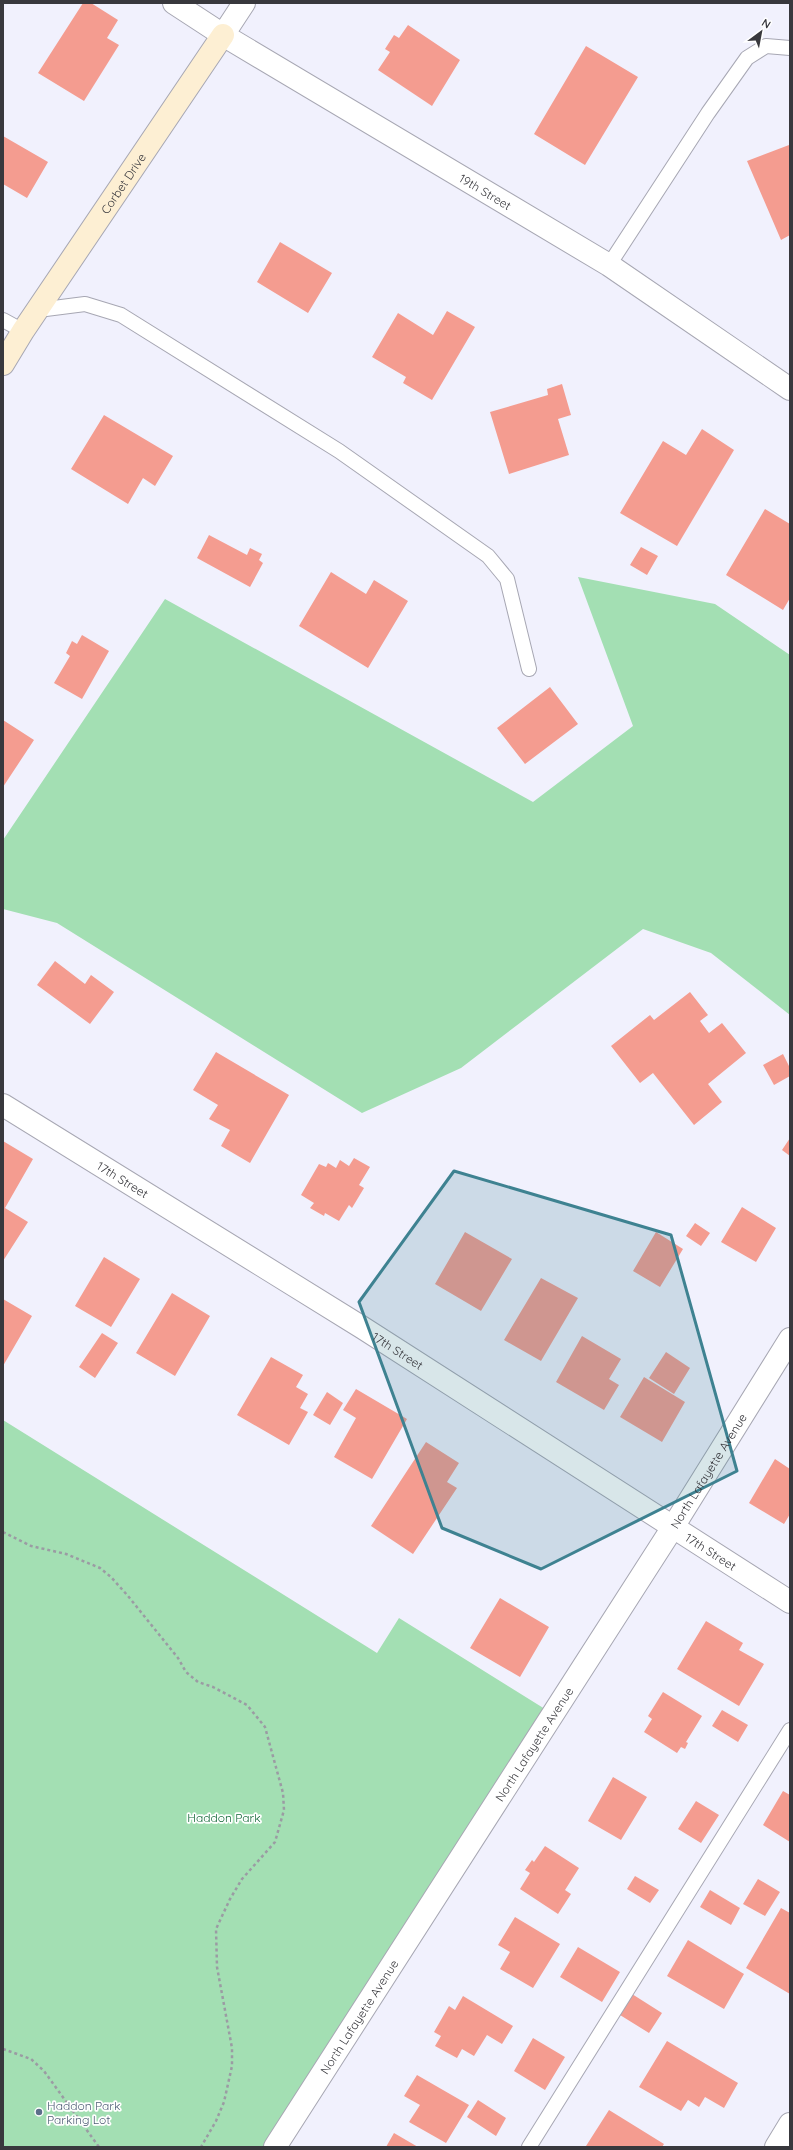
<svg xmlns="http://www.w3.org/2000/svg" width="793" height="2150" font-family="Quicksand,sans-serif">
<rect width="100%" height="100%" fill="#f1f1fd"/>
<path fill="#a3dfb3" d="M578 577 715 604 790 655V1015L711 953 643 929 461 1068 362 1113 57 923 3 909V840L165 599 533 802 633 726Z
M3 1420 377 1653 399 1618 553 1714 275 2147H3Z"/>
<path fill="#f49c90" d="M83 3H91L118 20 107 38 119 45 84 101 38 73Z
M408 25 460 60 432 106 378 70 390 52 385 49 394 35 399 38Z
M586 46 638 77 585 165 534 134Z
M3 136 48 162 27 198 3 184Z
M789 145 790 235 781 240 747 161Z
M280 242 332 273 308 313 257 282Z
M447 311 475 327 432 400 403 383 406 377 372 357 398 313 433 335Z
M562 384 571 415 558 419 569 455 509 474 490 412 548 395 547 389Z
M104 415 173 456 155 486 143 478 128 504 71 469Z
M702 429 734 450 677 546 620 513 663 441 686 455Z
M765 509 790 524V598L783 610 726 575Z
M209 535 247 555 250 548 262 554 259 560 263 563 250 587 197 558Z
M641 547 658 556 647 575 630 565Z
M331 572 366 594 374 580 408 601 368 668 299 626Z
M82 635 109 651 82 699 54 683 70 656 66 653 72 641 77 644Z
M550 687 578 724 525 764 497 728Z
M3 720 34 740 3 787Z
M55 961 85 984 91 975 114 992 90 1024 37 985Z
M690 992 708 1015 700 1021 709 1033 722 1023 746 1053 708 1084 722 1102 694 1125 653 1073 640 1083 611 1046 650 1015 654 1020Z
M216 1052 289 1095 250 1163 221 1146 230 1130 209 1119 218 1105 193 1090Z
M783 1054 790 1068V1076L774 1085 763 1065Z
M790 1138V1156L782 1150Z
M3 1141 33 1159 5 1208 28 1222 3 1261Z
M354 1158 370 1167 359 1185 364 1188 352 1208 349 1205 339 1221 325 1213 324 1216 310 1208 314 1203 301 1195 319 1164 326 1167 328 1163 336 1168 340 1160 349 1166Z
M742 1207 776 1228 756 1262 721 1242Z
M695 1223 710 1233 701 1246 686 1236Z
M465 1232 512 1259 481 1311 435 1284Z
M656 1232 683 1249 660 1287 633 1271Z
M104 1257 140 1279 111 1327 75 1306Z
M541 1278 578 1298 541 1361 504 1340Z
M172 1293 210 1316 175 1376 136 1353Z
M3 1299 32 1316 3 1366Z
M102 1333 118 1343 95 1378 79 1367Z
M582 1336 621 1359 609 1379 619 1385 604 1410 556 1382Z
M666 1352 690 1368 674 1394 649 1378Z
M271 1357 303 1375 296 1387 308 1394 300 1408 308 1412 289 1445 237 1415Z
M644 1377 685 1402 662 1442 620 1417Z
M356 1389 407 1419 372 1479 334 1457 356 1418 343 1410Z
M327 1392 343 1403 330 1425 313 1415Z
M426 1442 459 1463 447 1482 457 1488 413 1554 371 1526Z
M775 1459 790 1469V1514L784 1524 749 1503Z
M500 1598 549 1627 520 1677 470 1648Z
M706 1621 743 1643 739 1650 764 1664 739 1706 677 1669Z
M663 1692 702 1716 686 1742 688 1743 685 1749 681 1747 677 1753 644 1732 652 1719 648 1716Z
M722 1710 748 1725 738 1742 712 1726Z
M613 1777 647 1797 621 1840 588 1821Z
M783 1791 790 1795V1842L763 1825Z
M696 1801 719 1815 701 1843 678 1829Z
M545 1846 579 1868 565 1890 571 1894 558 1914 520 1889 530 1873 525 1870 532 1860 534 1862Z
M635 1876 659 1890 650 1903 627 1889Z
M758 1879 780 1892 765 1916 743 1904Z
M710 1890 740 1908 731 1925 700 1907Z
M781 1908 790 1913V1994L746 1968Z
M515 1917 560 1944 533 1988 500 1969 510 1952 498 1945Z
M688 1940 744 1974 724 2009 667 1976Z
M578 1947 620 1972 602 2002 560 1977Z
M632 1994 662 2013 649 2033 620 2015Z
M463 1996 513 2026 502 2044 487 2035 474 2056 462 2049 457 2058 435 2046 441 2036 434 2032 449 2006 455 2010Z
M533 2038 565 2057 545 2090 514 2071Z
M667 2041 738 2083 724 2108 705 2097 699 2107 688 2100 681 2111 639 2087Z
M417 2075 469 2105 446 2143 409 2122 420 2105 404 2096Z
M478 2100 506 2118 496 2136 467 2117Z
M609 2110 664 2144 662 2147 586 2146Z
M394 2133 418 2147H386Z"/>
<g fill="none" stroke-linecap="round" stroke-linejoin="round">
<defs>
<path id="lane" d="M609 265 708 113 747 58 766 46 790 48
M38 310 85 304 121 315 339 451 488 556 507 579 529 669
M3 320 23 331
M529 2147 790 1730"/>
<g id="street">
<path id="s1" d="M174 3 223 35 609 265 790 389"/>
<path d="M223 35 244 3"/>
<path id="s2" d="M3 1105 363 1328 790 1602"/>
<path id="s3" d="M275 2147 673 1527 790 1339"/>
<path d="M776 2147 790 2124"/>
</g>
<g id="secondary">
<path id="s4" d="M3 364 23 331 223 35"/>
</g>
</defs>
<use href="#lane" stroke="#a7a7b3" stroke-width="16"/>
<use href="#street" stroke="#a7a7b3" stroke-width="24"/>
<use href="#secondary" stroke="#a7a7b3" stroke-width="24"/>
<path stroke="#9b9ba3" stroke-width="2.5" stroke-dasharray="3 3" stroke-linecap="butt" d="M3 1532 31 1546 66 1554 100 1568 111 1577 128 1596 178 1658 186 1672 198 1682 213 1687 247 1705 265 1727 283 1793 284 1810 275 1842 242 1879 230 1899 216 1929 217 1967 232 2048V2066L224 2102 216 2121 201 2147
M3 2049 31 2059 44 2071 99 2147"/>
<use href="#lane" stroke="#fff" stroke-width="14"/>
<use href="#street" stroke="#fff" stroke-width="22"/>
<use href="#secondary" stroke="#fdefd3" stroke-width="22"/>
</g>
<path fill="#3e8291" fill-opacity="0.2" stroke="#3e8291" stroke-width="3" stroke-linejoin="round" d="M454 1171 671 1235 737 1471 541 1569 442 1528 359 1302Z"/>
<circle fill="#5c6f8a" stroke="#fff" stroke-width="1.5" cx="39" cy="2112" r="4"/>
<g text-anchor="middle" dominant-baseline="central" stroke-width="3.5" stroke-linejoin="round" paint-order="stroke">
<g font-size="12" fill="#38383d" stroke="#fff">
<text stroke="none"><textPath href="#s4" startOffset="217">Corbet Drive</textPath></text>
<text stroke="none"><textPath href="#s1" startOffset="364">19th Street</textPath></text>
<text stroke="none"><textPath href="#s2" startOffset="141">17th Street</textPath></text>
<text stroke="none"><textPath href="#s2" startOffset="465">17th Street</textPath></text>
<text stroke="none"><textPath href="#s3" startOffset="803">North Lafayette Avenue</textPath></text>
<text stroke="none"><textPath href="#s2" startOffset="837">17th Street</textPath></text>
<text stroke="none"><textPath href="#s3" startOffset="479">North Lafayette Avenue</textPath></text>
<text stroke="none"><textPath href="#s3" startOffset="155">North Lafayette Avenue</textPath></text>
</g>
<g font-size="12" fill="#116736" stroke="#fff">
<text x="224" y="1817">Haddon Park</text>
</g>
<g font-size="12" fill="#4e5e75" stroke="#fff" text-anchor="start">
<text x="47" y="2105">Haddon Park<tspan x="47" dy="14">Parking Lot</tspan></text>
</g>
</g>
<rect width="793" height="2150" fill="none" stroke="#38383d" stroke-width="8"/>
<g transform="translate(761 32) rotate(32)" stroke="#ffffff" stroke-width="3" paint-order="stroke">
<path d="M0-3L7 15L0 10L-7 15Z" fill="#38383d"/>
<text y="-6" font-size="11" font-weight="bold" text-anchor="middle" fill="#38383d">N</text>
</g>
</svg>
